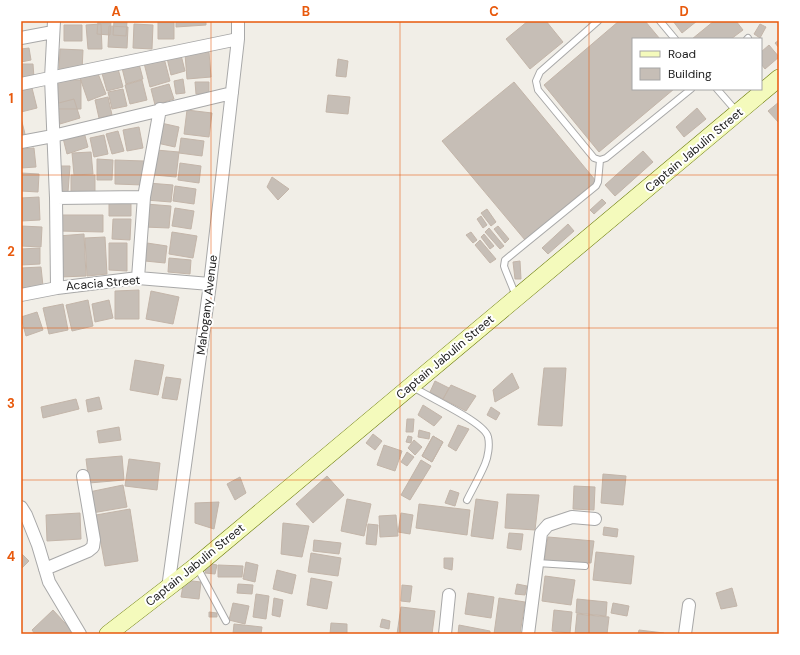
<svg xmlns="http://www.w3.org/2000/svg" width="800" height="655" font-family="'DM Sans',sans-serif">
<rect width="100%" height="100%" fill="#f1eee7"/>
<path fill="#c6beb6" stroke="#c3b5a9" d="M98 21H111L110 35 97 34Z
M114 21H127L126 36 113 35Z
M158 21H174V39H158Z
M176 21H206V25L176 27Z
M528 21H546L563 42 530 69 506 39Z
M619 21H645L660 39H633V89H674L599 152 544 85Z
M673 21H697L682 33Z
M714 21H736L743 30 731 39H692Z
M101 24 102 49H88L86 25Z
M134 24 153 25 152 49 133 48Z
M760 24 766 27 760 38 754 34Z
M64 25H82V41H64Z
M109 26 128 27 127 48 108 47Z
M779 40V48L775 43Z
M769 45 779 57 765 69 761 64V52Z
M29 48 31 60 21 62V49Z
M60 49 83 50 82 71 59 70Z
M209 52 211 77 187 79 185 54Z
M181 55 185 71 171 75 167 58Z
M164 58 170 81 150 87 144 63Z
M338 59 348 61 346 77 336 76Z
M138 60 143 79 126 84 121 64Z
M21 64H33L34 78 21 79Z
M117 65 123 87 107 91 101 70Z
M97 71 106 94 88 101 80 78Z
M52 79 81 80V109H52Z
M183 79 185 93 176 94 174 81Z
M142 80 147 100 130 104 125 85Z
M195 82H209V94H196Z
M514 82 596 181 525 240 442 141Z
M169 84 174 99 155 105 151 89Z
M32 88 37 108 21 112V91Z
M123 89 127 106 112 109 108 92Z
M328 95 350 97 348 114 326 112Z
M108 97 112 115 99 118 95 100Z
M74 99 80 118 60 124 55 104Z
M779 102V123L768 111Z
M697 108 706 119 684 137 676 127Z
M187 110 212 113 209 137 184 134Z
M21 118 25 134 21 135Z
M161 123 179 127 175 147 157 143Z
M139 127 143 148 127 151 123 130Z
M118 131 124 151 112 154 106 134Z
M84 132 88 147 67 154 63 138Z
M104 135 108 154 94 157 90 138Z
M181 138 204 141 202 156 179 153Z
M34 148 36 167 21 168V149Z
M156 150 179 152 176 177 154 175Z
M643 151 653 162 615 196 605 185Z
M91 152 93 174 74 175 72 153Z
M97 159 113 160 112 180H97Z
M115 160 144 161 143 185 115 184Z
M180 163 201 166 199 183 178 180Z
M60 166H70L68 192 59 191Z
M21 173 39 174 38 192 21 191Z
M71 175H95V196H71Z
M272 177 289 189 278 200 267 187Z
M148 183 173 185 171 202 146 200Z
M175 186 196 189 194 204 173 201Z
M39 197 40 220 21 221V198Z
M109 199H131V216H109Z
M602 199 606 203 594 214 590 210Z
M146 204 171 206 169 228 144 227Z
M175 208 194 211 191 229 172 226Z
M487 209 496 222 491 226 481 213Z
M60 215H103V232L59 231Z
M481 216 487 225 483 228 477 219Z
M113 219H131L130 240 112 239Z
M568 224 574 231 548 254 542 248Z
M21 226 42 227 41 247 21 246Z
M498 226 509 239 505 243 494 229Z
M489 228 504 246 500 249 485 232Z
M172 232 197 236 193 258 169 254Z
M471 232 477 240 473 243 466 235Z
M84 234 86 276 60 277 58 236Z
M484 234 494 246 490 249 481 237Z
M105 237 107 274 87 276 85 238Z
M480 240 496 259 490 263 475 245Z
M109 243H127V271L109 270Z
M147 243 167 246 165 263 145 261Z
M40 248V264L21 265V249Z
M169 258 191 260 190 274 168 272Z
M520 261 521 279H515L513 262Z
M41 267 43 286 21 288V268Z
M139 290V319H115V291Z
M151 291 179 297 173 324 146 319Z
M88 300 93 326 72 331 66 305Z
M109 300 113 318 95 322 92 304Z
M63 304 68 330 49 334 43 308Z
M37 312 43 330 26 336 21 317Z
M135 360 164 365 158 395 130 390Z
M544 368H566L562 426 538 425Z
M512 373 519 388 495 402 493 390Z
M166 377 181 379 177 400 162 398Z
M435 381 449 388 443 399 430 392Z
M451 385 476 396 466 411 443 399Z
M99 397 102 409 88 412 86 400Z
M76 399 79 409 43 418 41 407Z
M423 405 442 417 434 426 418 415Z
M491 407 500 413 496 420 487 415Z
M407 419H414L413 432H406Z
M458 425 469 429 456 451 448 446Z
M119 427 121 440 99 443 97 431Z
M419 430 430 433 429 439 418 437Z
M373 434 382 441 375 450 366 443Z
M408 436 412 437 411 443 406 442Z
M433 436 443 442 432 462 422 456Z
M433 436 443 442 432 462 422 456Z
M414 440 422 447 415 455 408 448Z
M384 445 402 451 395 471 377 465Z
M407 452 414 457 407 466 401 462Z
M122 456 124 480 89 483 86 459Z
M129 459 160 463 157 490 125 486Z
M421 460 431 466 410 500 401 495Z
M603 474 626 476 623 505 601 503Z
M327 476 344 495 313 523 296 504Z
M240 477 246 493 235 500 227 484Z
M123 485 127 507 92 513 89 492Z
M574 486 595 487 594 510 573 509Z
M450 490 459 493 455 506 445 503Z
M507 494 539 495 535 530 505 528Z
M347 499 371 504 364 536 341 531Z
M476 499 498 502 493 539 471 536Z
M219 502 214 529 195 523V503Z
M419 504 470 510 467 535 416 528Z
M130 509 138 561 105 566 96 515Z
M80 513 81 539 47 541 46 515Z
M401 513 413 515 410 534 398 532Z
M396 515 398 536 380 537 379 516Z
M283 523 309 526 302 557 281 554Z
M368 524 378 525 376 545 366 544Z
M604 527 618 529 617 537 603 535Z
M509 533 523 534 521 550 507 548Z
M548 537 594 541 591 563 544 561Z
M314 540 341 543 339 554 313 551Z
M596 552 634 556 631 584 593 580Z
M21 553 29 561 21 569Z
M311 553 341 558 338 576 308 572Z
M444 558H453L452 570 444 568Z
M246 562 258 565 255 582 243 579Z
M207 563 217 565 215 574 205 573Z
M218 565 243 566 242 577H218Z
M277 570 296 575 292 594 273 589Z
M545 576 575 580 571 605 542 601Z
M311 578 332 582 327 609 307 605Z
M184 580 201 582 199 599 181 597Z
M238 584 253 585 252 594 237 593Z
M517 584 527 586 525 595 515 594Z
M402 585 412 586 410 602 401 601Z
M732 588 737 606 721 609 716 593Z
M468 593 494 597 491 618 465 614Z
M256 594 269 596 266 619 253 617Z
M274 598 283 600 280 617 272 615Z
M499 598 525 602 520 634H494Z
M577 599 607 602 606 616 576 613Z
M233 603 249 606 245 624 229 620Z
M613 603 629 606 627 616 611 613Z
M401 607 435 611 432 634H397Z
M53 610 75 634H35L32 630Z
M554 610 572 612 570 633 552 631Z
M209 612 217 613V617H209Z
M577 614 609 617 607 634H575Z
M382 619 390 621 389 629 380 627Z
M331 623 347 624V634H330Z
M234 624 262 627 261 634H233Z
M459 625 490 631V634H458Z
M639 630 664 633V634H638Z"/>
<g fill="none" stroke-linecap="round" stroke-linejoin="round">
<defs>
<path id="lane" d="M598 21 540 72 536 81 538 90 594 158 600 160 606 158 691 89
M660 21 675 39
M747 39 748 38
M717 89 737 112
M516 296 505 269 504 266 505 260 596 186 598 182 600 160
M412 386C427 397 485 422 488 437 490 445 488 457 485 464 480 476 473 488 467 500
M537 563 585 566
M197 567 226 621"/>
<path id="street" d="M54 21 51 78 56 198 57 288
M21 38 53 32
M21 84 238 39
M21 142 53 136 232 93
M56 198 144 197
M138 278 144 197 160 109
M21 295 57 288 138 278 210 284
M21 507 26 515 38 545 49 582 80 634
M45 569 88 551 93 547 94 540 83 476
M168 588 210 284 238 39V21
M445 634 449 595
M528 634 541 533 548 525 572 517 595 519
M685 634 689 605"/>
<path id="secondary" d="M108 634 196 566 779 78"/>
</defs>
<use href="#lane" stroke="#a8a8a8" stroke-width="8"/>
<use href="#street" stroke="#a8a8a8" stroke-width="14"/>
<use href="#secondary" stroke="#697a05" stroke-width="18"/>
<use href="#lane" stroke="#fff" stroke-width="6"/>
<use href="#street" stroke="#fff" stroke-width="12"/>
<use href="#secondary" stroke="#f4fabc" stroke-width="17"/>
</g>
<path fill="none" stroke="#e8590c" stroke-width="1" stroke-opacity="0.55" d="M211 21V634M400 21V634M589 21V634M21 175H779M21 328H779M21 480H779"/>
<g text-anchor="middle" dominant-baseline="central" stroke-width="4" stroke-linejoin="round" paint-order="stroke">
<g font-size="12" fill="#212121" stroke="#fff">
<text transform="translate(694 150) rotate(-40)">Captain Jabulin Street</text>
<text transform="translate(103 283) rotate(-5)">Acacia Street</text>
<text transform="translate(207 305) rotate(-83)">Mahogany Avenue</text>
<text transform="translate(445 357) rotate(-40)">Captain Jabulin Street</text>
<text transform="translate(195 565) rotate(-39)">Captain Jabulin Street</text>
</g>
</g>
<rect width="800" height="655" fill="none" stroke="#ffffff" stroke-width="44"/>
<rect x="632" y="38" width="130" height="52" fill="#ffffff" stroke="#a6a6a6"/>
<rect x="640" y="51" width="20" height="6" fill="#f4fabc" stroke="#a6a6a6"/>
<text x="668" y="58" font-size="12" fill="#212121">Road</text>
<rect x="640" y="68" width="20" height="12" fill="#c6beb6" stroke="#a6a6a6"/>
<text x="668" y="78" font-size="12" fill="#212121">Building</text>
<rect x="22" y="22" width="756" height="611" fill="none" stroke="#e8590c" stroke-width="1.5"/>
<g font-size="13" text-anchor="middle" font-weight="bold" fill="#e8590c">
<text x="116" y="16">A</text>
<text x="306" y="16">B</text>
<text x="494" y="16">C</text>
<text x="684" y="16">D</text>
<text x="11" y="103">1</text>
<text x="11" y="256">2</text>
<text x="11" y="408">3</text>
<text x="11" y="561">4</text>
</g>
</svg>
